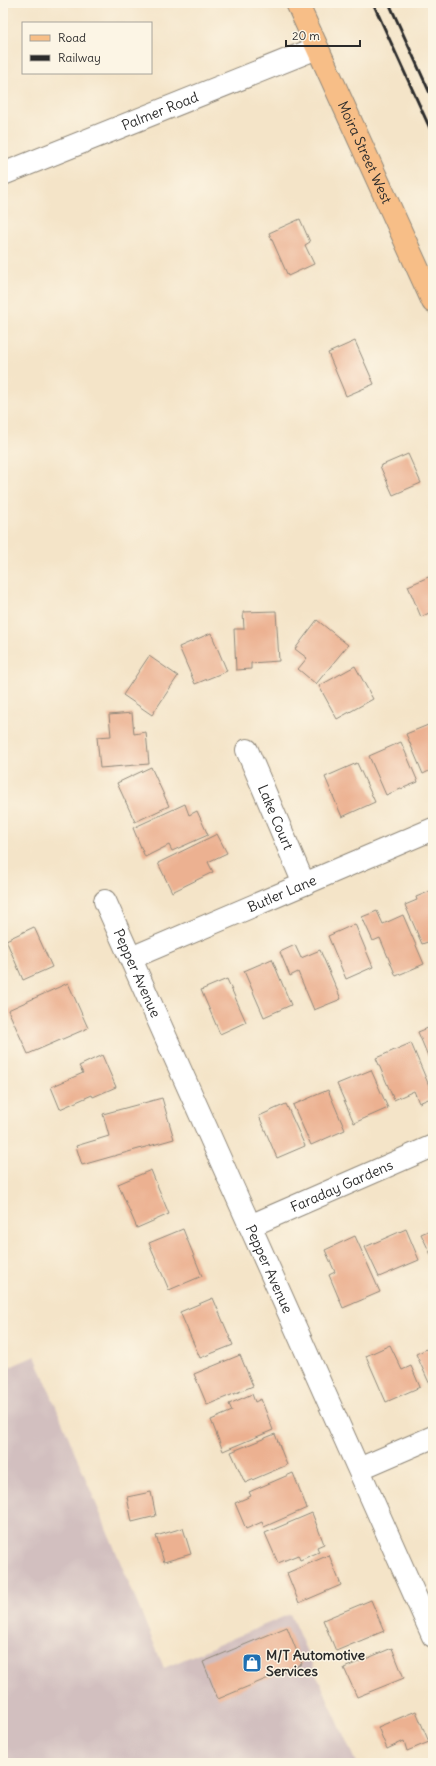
<svg xmlns="http://www.w3.org/2000/svg" width="436" height="1766" font-family="Delius,sans-serif">
<rect width="100%" height="100%" fill="#fcf5e5"/>
<filter id="ink" filterUnits="userSpaceOnUse"><feTurbulence type="fractalNoise" baseFrequency=".025" numOctaves="2"/><feDisplacementMap in="SourceGraphic" scale="8" xChannelSelector="R" yChannelSelector="G"/><feConvolveMatrix kernelMatrix="1 2 1 2 8 2 1 2 1" color-interpolation-filters="sRGB"/></filter>
<filter id="wash" filterUnits="userSpaceOnUse"><feTurbulence type="fractalNoise" baseFrequency=".012" numOctaves="4" result="noise"/><feDisplacementMap in="SourceGraphic" scale="16" xChannelSelector="R" yChannelSelector="G"/><feGaussianBlur stdDeviation="0.9" result="paint"/><feColorMatrix in="noise" values="0 0 0 0 0 0 0 0 0 0 0 0 0 0 0 0 0 1.4 0 .05"/><feComposite in="paint" operator="in"/></filter>
<g filter="url(#wash)">
<rect width="100%" height="100%" fill="#f4e4c8"/>
<path fill="#d2bfbf" d="M35 1356 164 1668 290 1614 356 1763H3V1370Z"/>
<g id="blocks">
<path fill="#ecb191" d="M300 219 310 242 305 245 314 264 288 276 269 233Z
M355 341 374 384 346 396 328 353Z
M408 454 421 483 393 495 380 466Z
M433 575V611L421 617 408 586Z
M276 611 279 661 251 663V669L236 670 234 629H244L243 612Z
M317 620 348 645 316 684 298 669 307 658 295 649Z
M211 633 227 671 195 684 179 647Z
M149 656 178 676 152 715 123 695Z
M355 666 373 699 337 719 319 686Z
M132 713 134 734 146 732 149 764 100 768 97 737 111 736 109 715Z
M433 723V769L423 774 406 734Z
M401 742 418 782 386 795 369 756Z
M357 763 375 802 342 817 325 777Z
M151 767 169 806 135 822 117 783Z
M185 804 189 815 197 811 208 835 172 851 169 845 145 857 133 828Z
M217 834 227 853 208 862 213 872 172 892 158 863Z
M433 890V940L422 944 405 905 417 900 416 897Z
M377 911 383 924 403 915 424 964 396 976 380 938 373 941 362 917Z
M355 924 373 967 346 979 328 936Z
M34 927 52 967 23 980 6 940Z
M295 945 301 958 320 950 341 999 314 1010 298 972 290 976 280 952Z
M272 959 291 1005 264 1017 244 971Z
M227 979 246 1022 220 1034 201 990Z
M68 983 88 1028 28 1054 8 1010Z
M433 1026V1068L418 1032Z
M411 1043 433 1095V1097L419 1103 414 1091 394 1100 376 1058Z
M102 1055 116 1087 93 1097 92 1095 60 1109 51 1087 83 1073 79 1066Z
M371 1070 388 1108 354 1123 337 1084Z
M328 1090 345 1130 311 1145 293 1105Z
M162 1098 174 1139 82 1165 76 1146 109 1136 103 1114Z
M286 1104 305 1146 277 1158 259 1116Z
M151 1170 169 1214 137 1228 118 1184Z
M183 1229 202 1276 169 1290 149 1243Z
M406 1229 419 1260 379 1277 365 1247Z
M433 1229V1257H432L421 1234Z
M355 1236 380 1292 343 1308 329 1275 335 1272 325 1250Z
M213 1298 233 1345 200 1358 180 1312Z
M390 1345 402 1370 411 1366 420 1387 386 1402 366 1356Z
M433 1346V1386L431 1387 416 1354Z
M240 1355 253 1386 207 1405 194 1374Z
M252 1394 255 1402 261 1399 273 1430 223 1451 211 1420 232 1411 229 1404Z
M275 1434 287 1465 245 1483 231 1452Z
M293 1473 307 1508 264 1527 262 1522 246 1529 235 1503 251 1496 249 1492Z
M151 1492 156 1516 132 1522 127 1497Z
M312 1513 324 1544 317 1547 319 1552 300 1560 298 1555 278 1563 265 1533Z
M183 1528 191 1554 164 1562 156 1536Z
M329 1555 341 1585 299 1603 287 1573Z
M371 1600 384 1631 336 1651 323 1620Z
M287 1627 302 1664 218 1699 203 1662Z
M392 1648 404 1678 357 1697 344 1668Z
M416 1711 429 1742 407 1751 404 1741 387 1749 378 1727Z"/>
</g>
</g>
<g filter="url(#ink)">
<use href="#blocks" fill-opacity="0" stroke="#90887a" stroke-width="1"/>
<g fill="none" stroke-linecap="round" stroke-linejoin="round">
<defs>
<g id="minor">
<path id="s1" d="M3 174 317 48"/>
<path id="s2" d="M247 750 304 884"/>
<path id="s3" d="M105 901 433 1636"/>
<path id="s4" d="M131 958 433 829"/>
<path id="s5" d="M250 1226 433 1146"/>
<path d="M359 1469 433 1437"/>
</g>
<g id="major">
<path id="s6" d="M297 3 433 302"/>
</g>
</defs>
<use href="#minor" stroke="#90887a" stroke-width="24"/>
<use href="#major" stroke="#90887a" stroke-width="24"/>
<use href="#minor" stroke="#fff" stroke-width="22"/>
<use href="#major" stroke="#f7be87" stroke-width="22"/>
<path stroke="#2b2b2b" stroke-width="3" d="M373 3 433 135
M389 3 433 100"/>
</g>
</g>
<defs>
<symbol id="shop-square" viewBox="-11 -11 22 22"><rect x="-9" y="-9" width="18" height="18" rx="4" fill="#1f6fb2" stroke="#fcf5e5"/><path d="M-5-2.5h2.3a2.7 3.5 0 0 1 5.4 0H5L5.5 6h-11ZM-1.5-2.5h3a1.5 2.3 0 0 0-3 0Z" fill="#fff"/></symbol>
</defs>
<g fill-rule="evenodd">
<use href="#shop-square" x="241" y="1652" width="22" height="22"/>
</g>
<g text-anchor="middle" dominant-baseline="central" stroke-width="3" stroke-linejoin="round" paint-order="stroke">
<g font-size="14" fill="#2b2b2b" stroke="#fcf5e5">
<text stroke="none"><textPath href="#s1" startOffset="169">Palmer Road</textPath></text>
<text stroke="none"><textPath href="#s6" startOffset="164">Moira Street West</textPath></text>
<text stroke="none"><textPath href="#s2" startOffset="73">Lake Court</textPath></text>
<text stroke="none"><textPath href="#s4" startOffset="164">Butler Lane</textPath></text>
<text stroke="none"><textPath href="#s3" startOffset="79">Pepper Avenue</textPath></text>
<text stroke="none"><textPath href="#s5" startOffset="100">Faraday Gardens</textPath></text>
<text stroke="none"><textPath href="#s3" startOffset="403">Pepper Avenue</textPath></text>
</g>
<g font-size="14" font-weight="bold" fill="#2b2b2b" stroke="#fcf5e5" text-anchor="start">
<text x="266" y="1655">M/T Automotive<tspan x="266" dy="16">Services</tspan></text>
</g>
</g>
<rect width="436" height="1766" fill="none" stroke="#fcf5e5" stroke-width="16"/>
<rect x="22" y="22" width="130" height="52" fill="#fcf5e5" stroke="#a8a49b"/>
<rect x="30" y="35" width="20" height="6" fill="#f7be87" stroke="#a8a49b"/>
<text x="58" y="42" font-size="12" fill="#2b2b2b">Road</text>
<rect x="30" y="55" width="20" height="6" fill="#2b2b2b" stroke="#a8a49b"/>
<text x="58" y="62" font-size="12" fill="#2b2b2b">Railway</text>
<path d="M286 40v6h74v-6" fill="none" stroke="#2b2b2b" stroke-width="2"/>
<text x="292" y="40" font-size="12" fill="#2b2b2b" stroke="#fcf5e5" stroke-width="3" paint-order="stroke">20 m</text>
</svg>
